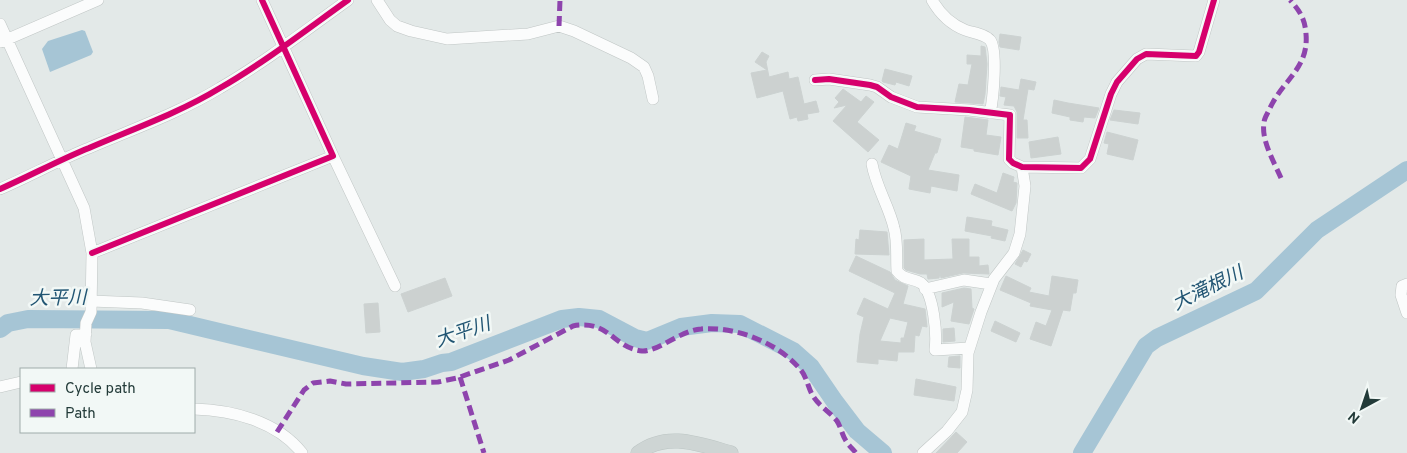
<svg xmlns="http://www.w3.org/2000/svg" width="1407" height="453" font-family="Overpass,'Noto Sans JP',sans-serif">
<rect width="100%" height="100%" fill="#e3e9e8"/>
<path fill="#a6c5d5" d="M82 30 85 31 93 52 91 55 50 72 42 49 48 41Z"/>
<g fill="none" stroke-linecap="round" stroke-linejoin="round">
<path stroke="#a6c5d5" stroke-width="18" d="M0 329 8 323 28 319 169 320 363 366 402 372 424 369 442 363 451 362 562 319 579 317 599 319 635 338 647 341 681 327 712 323 740 324 793 351 811 367 835 402 857 431 883 453
M1082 453 1146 346 1157 338 1256 291 1317 230 1407 170"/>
</g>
<path fill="#ccd1d0" stroke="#ccd2d1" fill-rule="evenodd" d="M1000 34 1021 37 1019 50 1000 47 999 42Z
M981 46 985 47 987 64 985 94 983 104 955 102 959 84 968 85 972 64H967V55L981 56Z
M762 52 769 56 766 62 769 77 788 72 789 79 798 77 804 104 816 101 819 112 807 114 808 119 798 121 797 117 790 119 783 91 757 98 751 73 767 70 755 62Z
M885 69 912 76 909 86 896 82 895 85 883 82 882 81Z
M1021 79 1036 82 1034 90 1028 89 1023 120H1027L1028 138H1017V112L1014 106 1004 105 1006 97 1000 96 1001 87 1019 90Z
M843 89 861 102 866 96 874 102 857 122 879 140 868 152 833 121 847 105 834 108 839 102 835 98Z
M1054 100 1068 103 1099 108 1095 118 1084 117 1083 122 1070 120V117L1052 113Z
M1114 110 1140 113 1138 124 1110 120Z
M965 117 988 120 986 135 1001 137 998 155 974 151V149L961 147Z
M906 123 916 126 914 131 941 139 937 153H935L928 170 959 175 957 191 931 186 930 193 909 189 911 176 881 162 889 145 898 149Z
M1107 132 1138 140 1133 160 1107 154 1109 144 1104 143Z
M1058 137 1061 154 1031 158 1029 142Z
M1003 173 1014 177 1013 182 1017 183 1016 203 1012 211 971 194 975 184 997 193Z
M967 217 992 221 991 226 1008 230 1005 241 991 238 992 236 965 231Z
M860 230 887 232 889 255 855 254 856 239 859 240Z
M924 239V260L953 259 952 239H969V257H979V266L988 265 989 274 963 273 941 278 940 273 939 278 928 279 927 274H920L906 270 904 268V240Z
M1023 250 1031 254 1027 262 1024 261 1021 267 1015 264Z
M856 256 890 272 895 280 908 286 903 304 925 309 927 327 922 326 919 336 915 335 914 352H898L897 361 878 359V364L857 362 860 334 864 317 857 314 864 298 888 309 895 293 849 271ZM890 318 908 322 904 338H901V343L880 341Z
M1006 276 1031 288 1029 292 1049 296 1052 276 1078 280 1076 293H1073L1070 311 1063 310 1051 346 1030 339 1036 322 1046 326 1052 310 1030 306 1031 303 1000 290Z
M445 278 452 296 408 312 401 294Z
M964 288 971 289 972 308 974 309 969 324 951 321 954 302 942 307V293Z
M378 303 380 332 366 333 364 304Z
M995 321 1020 333 1016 342 991 331Z
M954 328 955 341 943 342V329Z
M960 356V368L948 367 949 357Z
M916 379 956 387 954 401 914 395Z
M956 432 967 442 957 453H936Z"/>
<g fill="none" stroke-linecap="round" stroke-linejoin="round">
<defs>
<path id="minor" d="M377 0 390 20 397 26 411 31 447 39 528 34 559 26 574 31 631 58 644 67 648 76 653 99
M932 0C940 14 950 24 965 30 973 33 985 34 990 40 998 49 993 101 990 113
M0 24 84 208 92 253 91 312 86 323 85 342 91 369
M1 42 98 0
M815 80 829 79 870 85 877 87 891 97 917 107 969 110 1010 115 1009 159 1013 163 1022 167 1081 168 1090 159 1111 94 1117 82 1137 59 1146 54 1196 56 1199 52 1214 0
M333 156 395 286
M872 164C876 187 889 206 894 228 898 242 896 257 897 271 903 280 913 278 921 283 934 293 937 335 935 350L969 348
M0 189C30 176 59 160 89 148 133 129 179 113 220 88 265 62 306 30 348 0
M92 253 333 156 262 0
M1407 284 1402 286 1401 295 1407 313
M925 289 964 280 991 284
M91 301 142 303 190 310
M72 369 76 335 86 334
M0 387 21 382
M194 409C232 410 277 421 302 453
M923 453 947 431 962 412 967 390 968 353 981 312 994 279 1014 253 1020 234 1025 186 1022 167"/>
<path id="major" d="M638 453C667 431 699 444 731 453"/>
</defs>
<use href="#minor" stroke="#c0c6c5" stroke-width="12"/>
<use href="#major" stroke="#bcc5c4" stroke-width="15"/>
<use href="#minor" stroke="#fbfcfc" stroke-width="11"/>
<use href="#major" stroke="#ced5d4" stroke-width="14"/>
<path stroke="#8e44ad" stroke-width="5" stroke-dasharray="10 5" stroke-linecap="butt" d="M559 26 560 0
M1281 178C1274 162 1261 140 1264 123 1264 118 1268 113 1270 108 1283 80 1309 68 1306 34 1305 19 1300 11 1290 0
M460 377 484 453
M277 432 304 390 313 383 330 381 346 384 438 382 457 378 509 360 573 326C609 319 613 348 642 351 658 352 681 330 701 329 736 326 778 343 800 369 807 377 808 388 813 396 819 406 830 412 837 421 841 427 842 435 846 441 849 446 853 449 856 453"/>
<defs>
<path id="cycleway" d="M815 80 829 79 870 85 877 87 891 97 917 107 969 110 1010 115 1009 159 1013 163 1022 167 1081 168 1090 159 1111 94 1117 82 1137 59 1146 54 1196 56 1199 52 1214 0
M0 189C30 176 59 160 89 148 133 129 179 113 220 88 265 62 306 30 348 0
M92 253 333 156 262 0"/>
</defs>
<use href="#cycleway" stroke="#f2f8f6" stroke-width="9"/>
<use href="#cycleway" stroke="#d6006c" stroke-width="6"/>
</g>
<g text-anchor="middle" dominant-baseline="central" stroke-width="5" stroke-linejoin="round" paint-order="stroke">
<g font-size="19" font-style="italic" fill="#215573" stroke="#f2f8f6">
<text transform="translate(1208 289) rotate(-26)">大滝根川</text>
<text transform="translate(58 299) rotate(-1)">大平川</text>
<text transform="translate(463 333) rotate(-19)">大平川</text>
</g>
</g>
<rect x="20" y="368" width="175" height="65" fill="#f2f8f6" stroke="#9facaa"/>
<rect x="30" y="384" width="25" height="8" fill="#d6006c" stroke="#9facaa"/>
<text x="65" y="393" font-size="15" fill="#233b39">Cycle path</text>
<rect x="30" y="409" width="25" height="8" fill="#8e44ad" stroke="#9facaa"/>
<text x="65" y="418" font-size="15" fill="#233b39">Path</text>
<g transform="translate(1362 408) rotate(220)" stroke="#f2f8f6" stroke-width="4" paint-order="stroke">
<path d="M0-4L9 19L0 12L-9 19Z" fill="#233b39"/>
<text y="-8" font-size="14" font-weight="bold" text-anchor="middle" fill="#233b39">N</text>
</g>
</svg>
